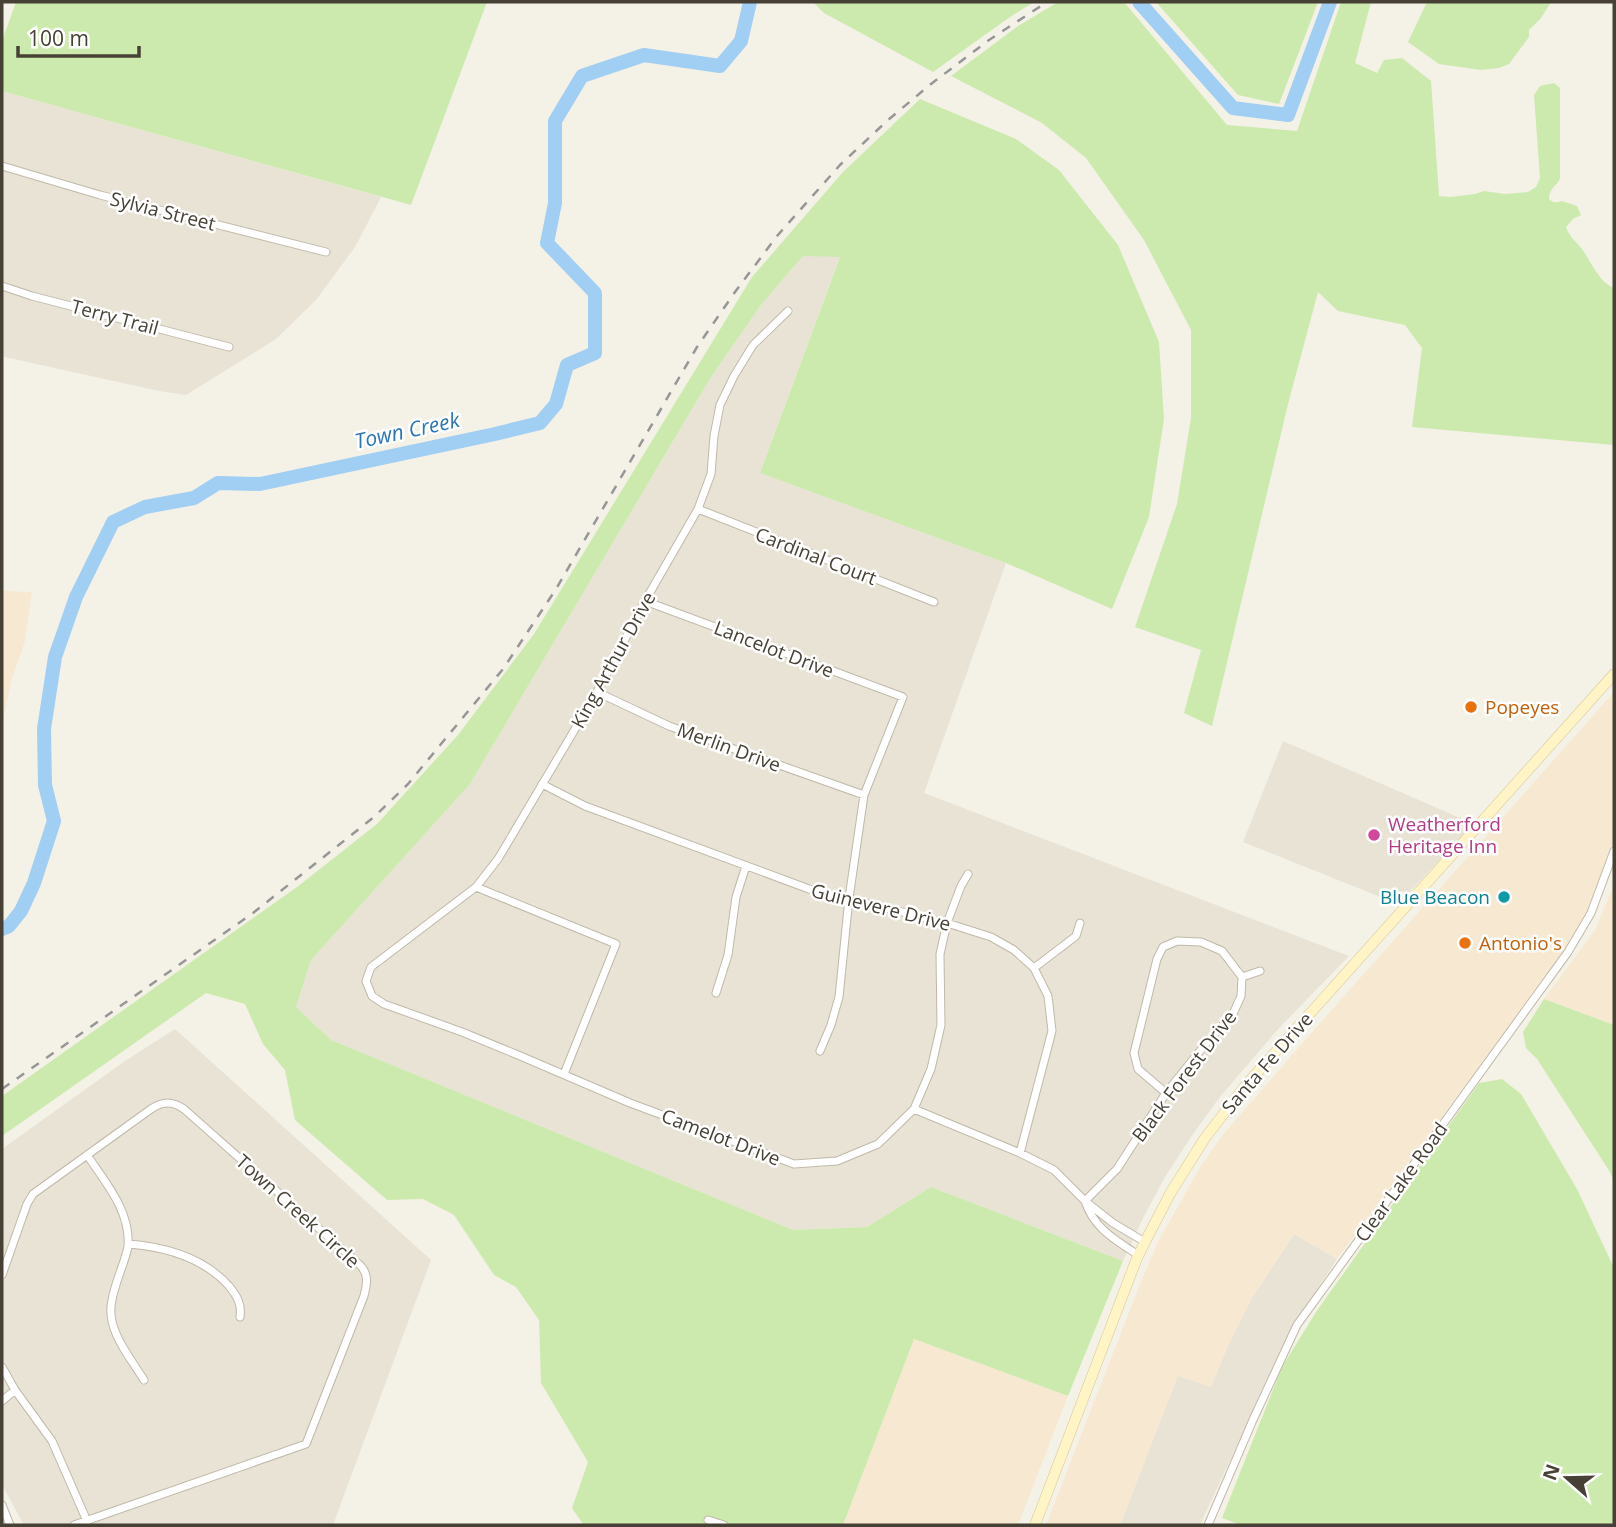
<svg xmlns="http://www.w3.org/2000/svg" width="1616" height="1527" font-family="'Open Sans',sans-serif">
<rect width="100%" height="100%" fill="#f4f1e7"/>
<path fill="#e8e3d5" d="M2 91 381 197 355 247 316 300 276 339 186 395 159 391 5 357 2 356Z
M803 256H840L760 473 1006 563 924 793 1349 956 1280 1027 1219 1098 1191 1137 1165 1177 1143 1218 1123 1261 931 1187 867 1227 793 1230 331 1040 296 1007 311 960 470 784 711 377 761 305Z
M1283 741 1474 824 1398 904 1243 842Z
M175 1029 431 1260 333 1525H24L2 1485V1149L125 1061Z
M1294 1234 1337 1259 1289 1333 1200 1525H1120L1178 1375 1211 1387 1229 1343 1252 1298Z"/>
<path fill="#f7e9d1" d="M2 591 32 592 25 641 11 682 2 726Z
M1614 692V839L1607 865 1594 899 1559 958 1337 1259 1294 1234 1252 1298 1229 1343 1211 1387 1178 1376 1120 1525H1046L1140 1284 1158 1242 1199 1169 1221 1137 1299 1047Z
M1614 885V1025L1544 999 1595 930Z
M914 1339 1068 1396 1018 1525H843Z"/>
<path fill="#cceaae" d="M16 2H487L411 205 2 91V41Z
M813 2H1034L1010 17 933 72 824 13Z
M1058 2H1124L1227 125 1297 131 1341 2H1371L1355 63 1377 73 1384 60 1402 58 1431 81 1439 196 1451 197 1475 194 1484 191 1505 194 1528 192 1536 187 1540 178 1534 95 1540 86 1554 83 1560 88V178C1557 187 1550 186 1549 199 1553 203 1556 203 1562 201L1577 206 1581 215 1573 219 1566 227C1570 238 1575 240 1582 249 1591 262 1600 283 1614 288V445L1412 427 1422 348 1405 325 1338 311 1318 292 1288 404 1212 726 1184 713 1201 650 1135 627 1177 504 1191 418V330L1144 240 1086 158 1042 123 951 76 1018 26Z
M1156 2H1318L1279 104 1238 95Z
M1427 2H1551L1541 18 1529 30V37L1509 64 1499 68 1481 70 1439 64 1408 42Z
M920 99 1016 139 1059 170 1118 245 1159 342 1164 419 1149 517 1112 609 1006 563 760 473 840 257 803 256 761 305 711 377 470 784 311 960 296 1007 331 1040 793 1230 867 1227 931 1187 1123 1261 1068 1396 914 1339 843 1525H582L583 1524 572 1508 588 1462 541 1383 539 1320 516 1287 494 1275 454 1215 423 1199 387 1200 295 1120 285 1070 263 1044 245 1004 206 993 2 1136V1096L297 887 377 824 458 735 534 634 752 277 843 172Z
M1544 999 1614 1025V1182L1610 1172 1537 1059 1526 1048 1523 1032Z
M1502 1079 1521 1094 1577 1189 1614 1268V1525H1241L1222 1518 1282 1367 1316 1312 1479 1083Z"/>
<g fill="none" stroke-linecap="round" stroke-linejoin="round">
<path stroke="#a1cef3" stroke-width="14" d="M1139 2 1233 108 1288 115 1330 2
M2 929 9 926 21 911 34 883 54 821 45 785 44 729 55 657 76 597 113 522 145 507 194 498 218 483 260 484 495 434 540 423 556 404 567 365 595 353V293L547 243 555 203V121L582 76 644 55 720 66 741 41 750 2"/>
<defs>
<path id="minor" d="M2 166 100 195 326 252
M2 286 32 296 229 347
M788 311 753 345 734 376 720 405 714 436 711 474 698 509 645 601 597 692 498 859 476 887 371 967 366 981 372 996 384 1004 462 1032 518 1055 630 1103 794 1164 837 1161 878 1144 914 1109 931 1069 941 1025 940 954 947 923 961 886 968 874
M698 509 934 602
M645 601 903 697 864 795 849 898 839 997 831 1025 820 1051
M597 692 669 726 864 795
M542 784 585 806 809 889 947 923 991 937 1014 950 1034 968 1048 996 1052 1031 1020 1153
M476 887 616 944 564 1074
M1034 968 1076 936 1080 923
M1242 977 1260 971
M716 993 728 955 736 897 746 866
M1166 1093 1138 1069 1134 1053 1157 959 1163 947 1177 941 1201 942 1222 951 1242 977
M914 1109 1020 1153 1054 1170 1085 1201 1113 1223 1145 1242
M87 1155C106 1183 131 1212 128 1247 124 1265 115 1282 112 1300 105 1329 130 1357 144 1380
M1085 1201 1117 1169 1166 1093 1204 1046 1233 1014 1241 996 1242 977
M1085 1201C1094 1229 1116 1240 1138 1255
M129 1244C166 1247 203 1257 229 1286 237 1296 242 1304 240 1317
M2 1275 27 1204 33 1194 151 1109C163 1101 172 1101 184 1109L360 1265C369 1274 367 1284 364 1296L306 1444 74 1525
M2 1367 15 1390 52 1441 87 1521
M2 1401 15 1390
M2 1505 10 1525
M708 1520 724 1525
M1208 1525 1252 1422 1297 1325 1568 952 1591 913 1614 851"/>
<path id="secondary" d="M1035 1525 1137 1258 1145 1242 1171 1192 1205 1138 1245 1086 1614 674"/>
</defs>
<use href="#minor" stroke="#c0b9a9" stroke-width="9"/>
<use href="#secondary" stroke="#d6c795" stroke-width="11"/>
<use href="#minor" stroke="#fff" stroke-width="7"/>
<use href="#secondary" stroke="#fff4c6" stroke-width="10"/>
<path stroke="#969696" stroke-width="2.5" stroke-dasharray="9 9" stroke-linecap="butt" d="M2 1089 253 913 374 817 408 784 503 669 556 589 697 347 735 292 777 236 840 165 888 120 931 84 989 40 1047 2"/>
</g>
<g fill="#e8710a" stroke="#fff" stroke-width="2.5">
<circle cx="1471" cy="707" r="7"/>
<circle cx="1465" cy="943" r="7"/>
</g>
<circle fill="#d1479c" stroke="#fff" stroke-width="2.5" cx="1374" cy="835" r="7"/>
<circle fill="#0f9aa8" stroke="#fff" stroke-width="2.5" cx="1504" cy="897" r="7"/>
<g text-anchor="middle" dominant-baseline="central" stroke-width="5" stroke-linejoin="round" paint-order="stroke">
<g font-size="19" fill="#474135" stroke="#fff">
<text transform="translate(163 211) rotate(14)">Sylvia Street</text>
<text transform="translate(115 317) rotate(15)">Terry Trail</text>
<text transform="translate(816 556) rotate(21)">Cardinal Court</text>
<text transform="translate(774 649) rotate(21)">Lancelot Drive</text>
<text transform="translate(613 660) rotate(-61)">King Arthur Drive</text>
<text transform="translate(729 747) rotate(20)">Merlin Drive</text>
<text transform="translate(881 907) rotate(14)">Guinevere Drive</text>
<text transform="translate(1267 1063) rotate(-49)">Santa Fe Drive</text>
<text transform="translate(1184 1076) rotate(-53)">Black Forest Drive</text>
<text transform="translate(721 1137) rotate(21)">Camelot Drive</text>
<text transform="translate(1401 1182) rotate(-54)">Clear Lake Road</text>
<text transform="translate(298 1211) rotate(42)">Town Creek Circle</text>
</g>
<g font-size="19" fill="#c56008" stroke="#fff" text-anchor="start">
<text x="1485" y="707">Popeyes</text>
<text x="1479" y="943">Antonio's</text>
</g>
<g font-size="19" fill="#b23c85" stroke="#fff" text-anchor="start">
<text x="1388" y="824">Weatherford<tspan x="1388" dy="22">Heritage Inn</tspan></text>
</g>
<g font-size="19" fill="#0d838f" stroke="#fff" text-anchor="end">
<text x="1490" y="897">Blue Beacon</text>
</g>
<g font-size="21" font-style="italic" fill="#2a76b8" stroke="#fff">
<text transform="translate(407 430) rotate(-12)">Town Creek</text>
</g>
</g>
<rect width="1616" height="1527" fill="none" stroke="#474135" stroke-width="7"/>
<g transform="translate(1567 1478) rotate(290)" stroke="#ffffff" stroke-width="5" paint-order="stroke">
<path d="M0-5L12 26L0 18L-12 26Z" fill="#474135"/>
<text y="-10" font-size="19" font-weight="bold" text-anchor="middle" fill="#474135">N</text>
</g>
<path d="M18 46v10h121v-10" fill="none" stroke="#474135" stroke-width="3.5"/>
<text x="28" y="46" font-size="21" fill="#474135" stroke="#ffffff" stroke-width="5" paint-order="stroke">100 m</text>
</svg>
